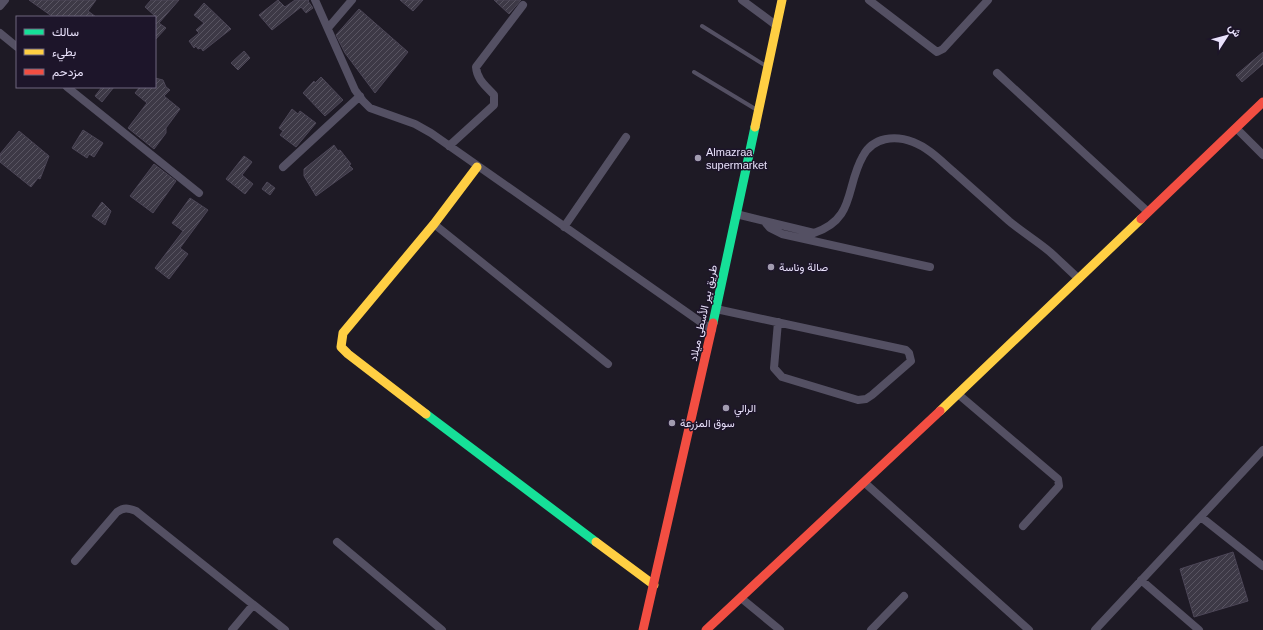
<svg xmlns="http://www.w3.org/2000/svg" width="1263" height="630" font-family="Arial,Vazirmatn,sans-serif">
<defs>
<pattern id="building-hatch" width="6" height="6" patternUnits="userSpaceOnUse"><rect width="6" height="6" fill="#3d3946"/><path d="M-1 1l2-2M0 6l6-6M5 7l2-2" fill="none" stroke="#595562"/></pattern>
</defs>
<rect width="100%" height="100%" fill="#1e1a25"/>
<path fill="url(#building-hatch)" stroke="#4c4657" d="M29 0H96L88 11 96 17H53Z
M151 0H179L159 23 166 28 155 40V16L145 7Z
M278 0 285 7 295 0H309L308 1 313 8 306 13 301 7 272 30 259 15Z
M400 0H423L413 11Z
M494 0H521L509 14Z
M204 3 231 29 203 51 201 48 198 49 196 46 194 48 189 41 199 33 196 30 204 23 194 15Z
M359 9 408 52 375 93 345 53 336 35Z
M244 51 250 58 238 70 231 63Z
M1263 52V64L1242 82 1236 75Z
M321 77 343 100 325 116 303 93 314 81 315 83Z
M155 78 163 80 166 87 170 90 164 96 180 109 166 128V133L154 149 128 128 147 103 135 93 140 87H155Z
M102 87H114L102 102 95 96Z
M292 109 298 114 300 111 316 123 296 147 280 135 283 131 279 128Z
M83 130 103 143 94 157 89 154 87 158 72 148Z
M19 131 49 156 40 179 38 178 31 187 0 162V154Z
M334 145 338 151 340 150 351 164 349 165 353 169 316 196 304 176V169Z
M244 156 252 162 242 175 253 184 245 194 226 179Z
M154 164 176 181 153 213 130 196Z
M267 182 275 188 270 195 262 189Z
M190 198 208 210 180 248 188 254 169 279 155 268 183 231 172 223Z
M102 202 111 211 105 225 92 216Z
M1233 552 1248 601 1194 617 1180 569Z"/>
<g fill="none" stroke-linecap="round" stroke-linejoin="round">
<path stroke="#545063" stroke-width="4" d="M702 26 766 66
M694 72 757 110"/>
<path stroke="#545063" stroke-width="8" d="M315 0 355 90 363 101 370 108 415 124 431 133 712 330
M742 0 777 26
M869 0 937 52 943 49 988 0
M0 6 5 0
M328 28 352 0
M0 33 17 47
M997 73 1148 212
M67 87 199 193
M1236 128 1263 155
M449 146 494 105V95C486 86 477 80 476 67L523 5
M283 167 360 96
M736 214 814 233C856 219 845 187 863 156 873 137 895 135 913 142 929 148 942 162 955 173 973 189 991 205 1009 221 1022 232 1037 241 1050 252 1060 261 1069 270 1079 279
M765 222 770 228 782 234 930 267
M434 224 608 364
M564 227 626 137
M716 309 906 350 909 353 911 361 872 395 866 399 858 400 782 377 774 368 778 322
M958 394 1058 479 1059 486 1023 526
M865 483 1029 630
M1201 517 1263 566
M337 542 442 630
M75 561 117 512C124 507 128 508 136 511L285 630
M1141 580 1199 630
M741 598 780 630
M232 630 253 605
M871 630 904 596
M1095 630 1263 450"/>
<path stroke="#16e098" stroke-width="9" d="M713 323 755 127
M426 414 596 542"/>
<path stroke="#ffcf43" stroke-width="9" d="M755 127 782 0
M940 411 1141 219
M426 414 348 354 341 347 343 333 434 224 477 167
M596 542 654 585"/>
<path stroke="#f24e42" stroke-width="9" d="M1141 219 1263 102
M643 630 713 323
M706 630 940 411"/>
</g>
<g fill="#a29cb0" stroke="#1d152a" stroke-width="1.5">
<circle cx="698" cy="158" r="4"/>
<circle cx="771" cy="267" r="4"/>
<circle cx="726" cy="408" r="4"/>
<circle cx="672" cy="423" r="4"/>
</g>
<g text-anchor="middle" dominant-baseline="central" stroke-width="3" stroke-linejoin="round" paint-order="stroke">
<g font-size="11" fill="#e9e2fb" stroke="#1d152a" text-anchor="start">
<text x="706" y="152">Almazraa<tspan x="706" dy="13">supermarket</tspan></text>
<text x="779" y="267">صالة وناسة</text>
<text x="734" y="408">الرالي</text>
<text x="680" y="423">سوق المزرعة</text>
</g>
<g font-size="11" fill="#e9e2fb" stroke="#1d152a">
<text transform="translate(703 313) rotate(-78)">طريق بير الأسطى ميلاد</text>
</g>
</g>
<rect x="16" y="16" width="140" height="72" fill="#1d152a" stroke="#6f677e"/>
<rect x="24" y="29" width="20" height="6" fill="#16e098" stroke="#6f677e"/>
<text x="52" y="36" font-size="12" fill="#e9e2fb">سالك</text>
<rect x="24" y="49" width="20" height="6" fill="#ffcf43" stroke="#6f677e"/>
<text x="52" y="56" font-size="12" fill="#e9e2fb">بطيء</text>
<rect x="24" y="69" width="20" height="6" fill="#f24e42" stroke="#6f677e"/>
<text x="52" y="76" font-size="12" fill="#e9e2fb">مزدحم</text>
<g transform="translate(1227 36) rotate(54)" stroke="#1d152a" stroke-width="3" paint-order="stroke">
<path d="M0-3L7 15L0 10L-7 15Z" fill="#e9e2fb"/>
<text y="-6" font-size="11" font-weight="bold" text-anchor="middle" fill="#e9e2fb">ش</text>
</g>
</svg>
